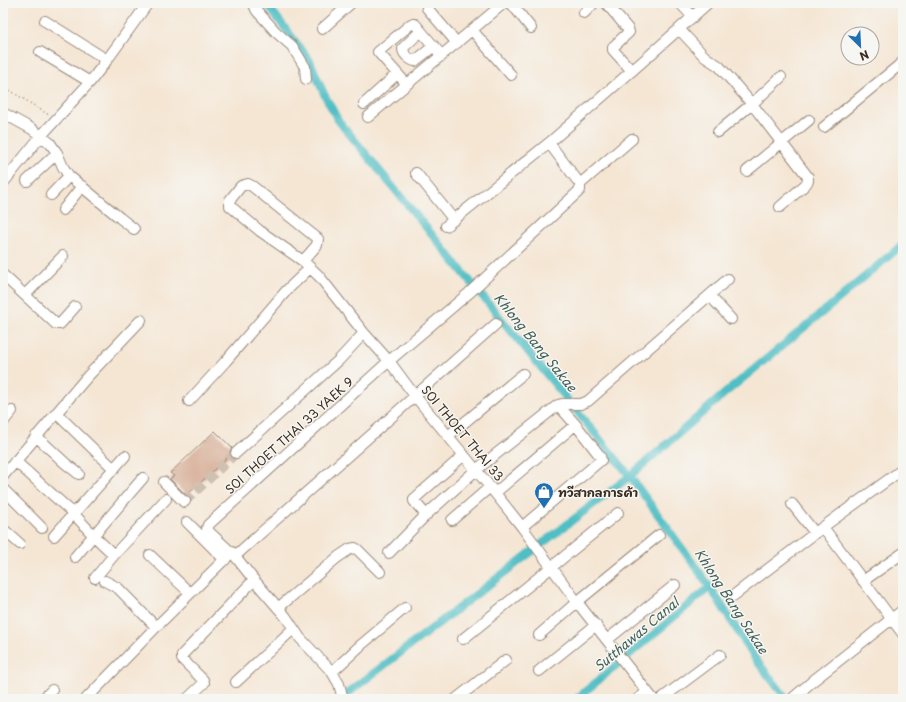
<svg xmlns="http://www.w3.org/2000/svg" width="906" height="702" font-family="'Playpen Sans','Playpen Sans Thai',sans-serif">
<rect width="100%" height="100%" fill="#f6f6f2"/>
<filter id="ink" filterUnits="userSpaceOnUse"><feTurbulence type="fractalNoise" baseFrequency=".025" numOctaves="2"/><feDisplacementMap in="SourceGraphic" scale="8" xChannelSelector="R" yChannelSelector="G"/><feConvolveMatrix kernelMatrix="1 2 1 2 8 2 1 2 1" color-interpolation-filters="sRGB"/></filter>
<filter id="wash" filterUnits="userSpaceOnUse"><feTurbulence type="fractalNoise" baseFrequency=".012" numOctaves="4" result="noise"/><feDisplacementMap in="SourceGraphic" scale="16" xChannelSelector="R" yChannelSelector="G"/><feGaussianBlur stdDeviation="0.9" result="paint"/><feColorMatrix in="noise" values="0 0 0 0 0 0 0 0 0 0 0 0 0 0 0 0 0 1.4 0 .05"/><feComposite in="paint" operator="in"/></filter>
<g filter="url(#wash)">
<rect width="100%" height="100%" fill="#f5e6d4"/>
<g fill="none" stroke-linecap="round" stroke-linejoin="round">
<path stroke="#50bec5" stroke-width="8" d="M266 3 310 61 324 94 338 120 630 476 710 587 756 660 787 699
M348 693 630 476 724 394 835 302 903 244
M576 699 710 587"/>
</g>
<g id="blocks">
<path fill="#d6aa93" d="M215 431 232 448 230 451V455L187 495H186L170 479 174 476 170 473Z"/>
</g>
</g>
<g filter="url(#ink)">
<use href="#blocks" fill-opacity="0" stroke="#988879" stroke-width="1"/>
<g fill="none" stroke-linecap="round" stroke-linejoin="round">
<path stroke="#d0c0b0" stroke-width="10" stroke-dasharray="10 5" stroke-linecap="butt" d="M185 501 236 453"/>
<defs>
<path id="minor" d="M253 3 257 11 276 32 292 46 305 67 306 79
M511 3 531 28
M606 3 628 29 629 32 613 47V50L632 71
M680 3 693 17
M427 8 457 43
M584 13 594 3
M45 21 107 60
M322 29 351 3
M679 29 705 57 719 66 752 104 808 177V181L805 185 780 207
M472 30 511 75
M421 31 404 47 403 49C403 54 410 60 415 61L434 46
M40 52 90 82
M403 80 378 52 411 24H415L442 56
M364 104 397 74
M3 113 32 129 50 143 57 153 63 167 69 176 120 218 134 229
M368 117 504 3
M824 127 903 62
M718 132 752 104 781 77
M747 171 809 120
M416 173 454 220
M27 181 57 153
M3 183 41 136 90 82 107 60 148 3
M580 184 632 139
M51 195 69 176
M63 210 82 186
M446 226 549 143 650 55 708 3
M303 261 317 245 318 239 252 186 248 184 241 186 230 200V206L260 231 303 261 319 276 364 333 389 361 415 396 495 493 522 527 577 602 653 699
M3 275 56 324H60L75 307
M25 295 63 256
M710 296 731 319
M189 401 225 362 287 290 310 268
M56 413 114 469
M3 422 12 411
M36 436 65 463 79 474
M448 436 523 374
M236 453 339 360 364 333
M15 461 74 514 93 535 114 555
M3 476 87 377 141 320
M164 482 184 502 185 501
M3 489 42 528
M495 493 575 425
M792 504 815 533
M426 515 414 501V499L464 455
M452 520 490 487
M187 522 225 560
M522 527 601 460 600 456 576 425 558 405
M823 527 903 634
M3 529 20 544
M54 536 125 456
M389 553 426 515 476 470 558 405 562 404H581L588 401 728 279
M150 555 190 593
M235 556 496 324
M75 557 143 478
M95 578 114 555 166 499
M105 581 118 588 156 627
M863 581 903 553
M733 596 823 527 903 469
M278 608 338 557 350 549 355 548 358 550 380 572
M539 635 577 602 659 535
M463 639 618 513
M607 640 675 585
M539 671 596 625
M332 672 361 645 405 608
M236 682 293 629
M43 699 52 690
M86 699 156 627 232 552
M187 699 204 683 203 680 182 659V655L254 580
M343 699 339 684 332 672 300 638 286 617 254 580 235 556 208 531 207 528 208 525 389 361 469 293 578 192 580 190V184L549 143
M456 699 506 660
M638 699 647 692
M661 699 720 655
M793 699 794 697 814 680 903 610"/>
</defs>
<use href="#minor" stroke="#988879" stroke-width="12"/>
<path stroke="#988879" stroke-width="1.5" stroke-dasharray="1 3" stroke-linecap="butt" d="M3 86 49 115"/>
<use href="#minor" stroke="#fff" stroke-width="10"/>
</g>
</g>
<defs>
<symbol id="shop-pin" viewBox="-11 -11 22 30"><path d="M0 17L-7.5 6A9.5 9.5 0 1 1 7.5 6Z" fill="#1f6fb2" stroke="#f6f6f2"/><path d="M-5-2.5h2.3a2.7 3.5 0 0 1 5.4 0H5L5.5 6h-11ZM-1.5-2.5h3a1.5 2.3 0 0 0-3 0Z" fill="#fff"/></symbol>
</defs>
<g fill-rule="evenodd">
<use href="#shop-pin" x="533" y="481" width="22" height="30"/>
</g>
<g text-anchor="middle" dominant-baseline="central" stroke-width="3" stroke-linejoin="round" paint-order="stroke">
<g font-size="12" fill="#3b2a1e" stroke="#f6f6f2">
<text transform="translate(463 433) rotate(50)">SOI THOET THAI 33</text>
<text transform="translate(289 435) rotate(-42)">SOI THOET THAI 33 YAEK 9</text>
</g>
<g font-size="12" font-weight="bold" fill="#3b2a1e" stroke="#f6f6f2" text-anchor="start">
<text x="558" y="492">ทวีสากลการค้า</text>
</g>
<g font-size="13" font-style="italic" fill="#425e58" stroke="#f6f6f2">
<text transform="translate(536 342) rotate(51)">Khlong Bang Sakae</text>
<text transform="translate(732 601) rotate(57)">Khlong Bang Sakae</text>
<text transform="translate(636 634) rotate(-40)">Sutthawas Canal</text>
</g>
</g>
<rect width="906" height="702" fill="none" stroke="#f6f6f2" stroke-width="16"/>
<g transform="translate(860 46) rotate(156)"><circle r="19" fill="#f6f6f2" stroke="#aba49d"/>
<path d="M0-3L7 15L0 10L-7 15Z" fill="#1f6fb2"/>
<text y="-6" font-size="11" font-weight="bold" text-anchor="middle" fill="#3b2a1e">N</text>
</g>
</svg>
